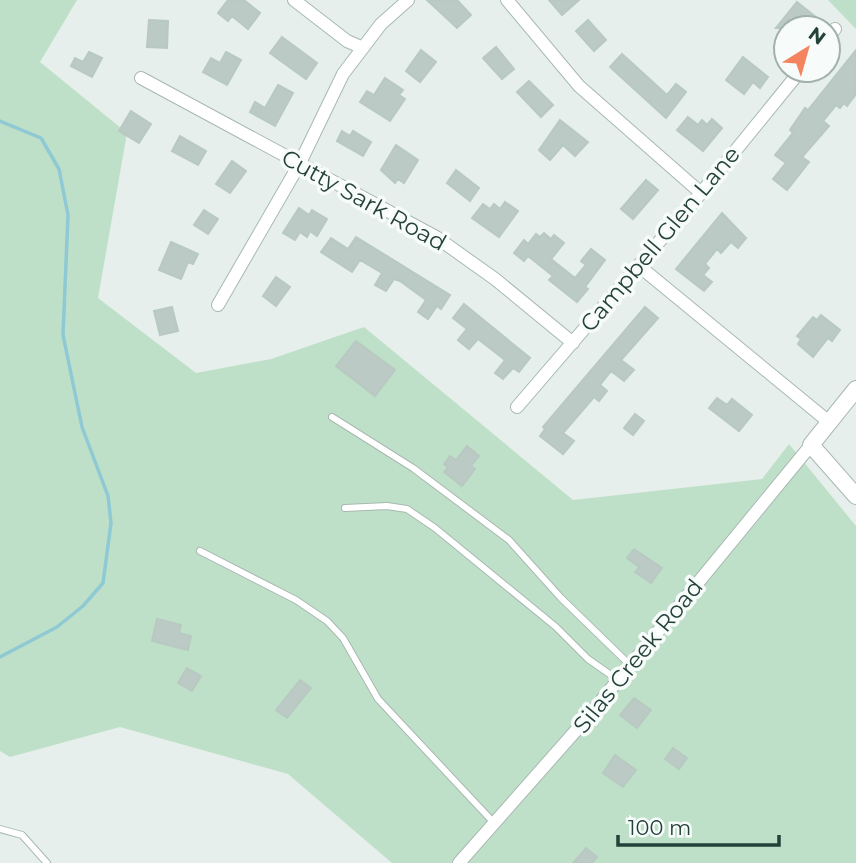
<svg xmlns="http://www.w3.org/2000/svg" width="856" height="863" font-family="Montserrat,sans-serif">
<rect width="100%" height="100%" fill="#e6efeb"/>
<path fill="#bfe0c8" d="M0 0H77L40 62 127 133 98 298 196 373 271 359 364 327 573 500 762 479 789 444 856 526V863H392L288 774 120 727 10 757 0 751Z
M828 0H856V29Z"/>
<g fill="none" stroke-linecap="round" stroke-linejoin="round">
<path stroke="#8ec9d4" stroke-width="3.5" d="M0 121 41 138 59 169 68 215 63 335 82 427 108 496 111 523 103 583 83 606 57 627 0 657"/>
</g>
<path fill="#bbcac4" stroke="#b8c9c2" stroke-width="2" d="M228 0H244L260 13 248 29 232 16 228 21 218 13Z
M427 0H457L471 15 457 28Z
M549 0H579L562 15Z
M797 2 817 18 810 28H776Z
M149 20 168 21 167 48 147 47Z
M588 20 606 40 594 51 576 31Z
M282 37 317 63 306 79 270 53Z
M496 47 514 69 502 79 483 58Z
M421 50 436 62 420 82 406 71Z
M856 50V94L847 106 844 103 840 108 836 105 823 121 829 126 802 157 809 162 787 190 773 179 786 163 775 155 793 133 790 130 805 108 808 110Z
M89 52 102 58 92 77 71 66 75 58 83 62Z
M226 52 241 60 227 85 203 72 211 58 220 63Z
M622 54 667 95 676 84 686 92 666 118 610 67Z
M743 57 768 77 760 88 753 82 744 94 726 80Z
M385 78 403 90 399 95 405 99 390 121 360 102 367 91 374 95Z
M529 81 553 105 541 117 517 92Z
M278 85 293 93 275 126 250 112 255 102 265 108Z
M131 111 151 124 139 143 119 131Z
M688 117 698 125 702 120 707 125 712 119 722 128 703 151 677 130Z
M560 120 588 142 575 156 563 145 550 160 539 150Z
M342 131 350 136 353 131 371 142 363 156 337 141Z
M180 136 206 151 198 165 172 151Z
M396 145 418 160 404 183 398 179 395 183 381 170Z
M232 161 246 171 230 193 216 184Z
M456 170 479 188 470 201 447 183Z
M646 180 658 190 633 219 621 209Z
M505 202 518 211 499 237 472 218 483 204 490 209 494 204 500 209Z
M299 208 309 215 312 210 327 219 317 236 310 231 307 237 300 232 295 240 283 233Z
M204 210 218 219 208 234 194 225Z
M722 213 746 238 738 248 731 242 721 253 717 249 705 264 709 268 703 275 712 282 704 291 676 269Z
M544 233 551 239 554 235 564 243 551 259 575 278 586 265 581 261 591 249 605 260 585 287 588 289 577 302 549 280 553 276 528 256 524 261 514 253 524 240 528 244 536 234 540 237Z
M356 237 450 295 441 309 437 306 428 319 418 312 426 300 400 281 394 279 386 291 375 285 382 273 360 260 352 272 321 252 331 238 348 249Z
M171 242 198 254 193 264 188 262 181 279 159 270Z
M276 277 290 287 276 306 263 296Z
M464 304 530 358 519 372 513 368 503 379 495 373 505 360 478 339 469 349 458 340 467 329 453 318Z
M172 307 178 331 160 335 154 311Z
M645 307 658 318 621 360 634 370 624 381 611 371 600 385 607 391 599 401 594 397 563 433 574 441 563 454 540 436 545 429 543 427Z
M821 315 840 330 832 341 828 338 813 357 798 344 801 339 797 336 813 317 817 320Z
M356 341 395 370 375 396 336 366Z
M717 398 727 405 732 399 752 415 739 431 709 408Z
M635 414 644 421 633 435 624 428Z
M467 446 479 456 471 466 475 469 462 486 444 472 448 467 444 464 450 456 456 460Z
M634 549 662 568 651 583 635 572 639 567 627 558Z
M157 619 181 625 179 633 191 636 188 650 152 641Z
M187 668 201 676 192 691 178 683Z
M300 680 311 688 287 718 276 710Z
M634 698 651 710 637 728 620 715Z
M673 748 687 758 679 769 665 759Z
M615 755 636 770 623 787 603 773Z
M586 848 597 857 592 863H573Z"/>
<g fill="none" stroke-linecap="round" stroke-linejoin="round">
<defs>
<path id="service" d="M332 417 413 468 509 540 561 598 630 665
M345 508 387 506 407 509 435 528 556 627 588 659 618 680
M200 551 296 600 327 621 343 638 378 699 495 824
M0 829 22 835 47 863"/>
<path id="minor" d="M294 0 347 41 363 48
M507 0 579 86 701 193
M828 37 835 29
M141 78 436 237 495 279 573 343
M639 266 829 422
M218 305 300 163 343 74 381 24 408 0
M517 407 701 193 801 70
M459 863 587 718 811 445"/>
<path id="tertiary" d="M856 389 811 445 856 496"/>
</defs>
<use href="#service" stroke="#a8b8b2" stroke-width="8"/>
<use href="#minor" stroke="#a8b8b2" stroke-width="14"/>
<use href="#tertiary" stroke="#a8b8b2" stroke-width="18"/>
<use href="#service" stroke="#fff" stroke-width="6"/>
<use href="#minor" stroke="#fff" stroke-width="12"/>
<use href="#tertiary" stroke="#fff" stroke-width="16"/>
</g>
<g text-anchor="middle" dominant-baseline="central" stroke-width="7" stroke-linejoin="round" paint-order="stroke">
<g font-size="23" fill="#24423a" stroke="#f7fbf9">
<text transform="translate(364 200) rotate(29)">Cutty Sark Road</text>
<text transform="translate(660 239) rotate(-50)">Campbell Glen Lane</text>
<text transform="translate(638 656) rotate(-51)">Silas Creek Road</text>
</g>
</g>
<g transform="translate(807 49) rotate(37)"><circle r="33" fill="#f7fbf9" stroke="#a3b1ad" stroke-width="2"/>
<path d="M0-5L12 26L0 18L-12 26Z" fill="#f4845f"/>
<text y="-10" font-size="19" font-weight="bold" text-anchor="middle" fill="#24423a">N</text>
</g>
<path d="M618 835v10h161v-10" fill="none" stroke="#24423a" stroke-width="3.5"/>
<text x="628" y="835" font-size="21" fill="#24423a" stroke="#f7fbf9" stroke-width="5" paint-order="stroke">100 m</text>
</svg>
